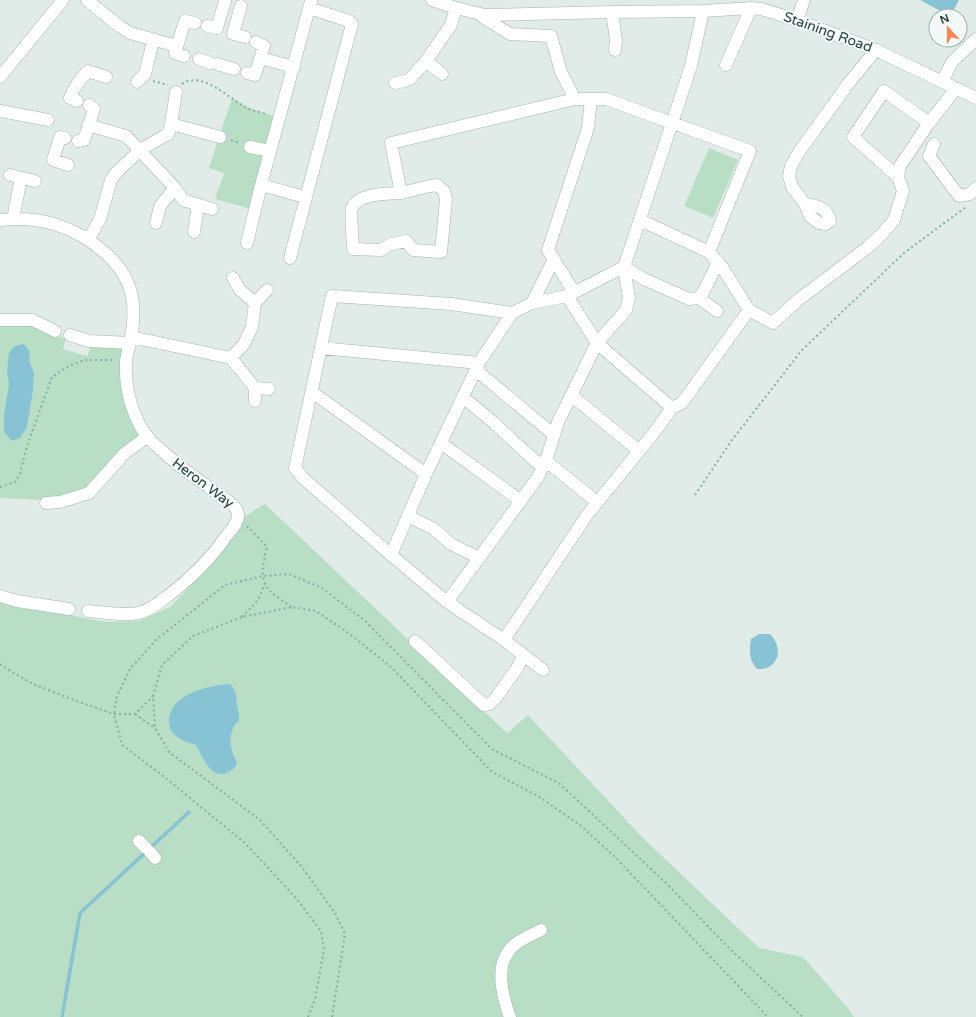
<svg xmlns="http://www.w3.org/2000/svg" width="976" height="1017" font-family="'Varela Round',sans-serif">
<rect width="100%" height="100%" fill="#e1ece8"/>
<path fill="#b9dec6" d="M232 98 247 107 276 117 251 209 215 199 224 173 209 168Z
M709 148 738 160 713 218 684 206Z
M0 323H30L66 339 63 349 87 356 91 346 127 348 124 360 142 433 83 492 44 500 0 498Z
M265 504 507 733 528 715 642 837 759 948 803 957 848 1008 854 1017H0V602L106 622 139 621 170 607 207 569 240 519Z"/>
<path fill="#87c3d4" d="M920 0H959L953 11 944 13Z
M24 344 30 352 29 361 34 373 33 390 27 427 20 438 12 441 4 432V415L9 384 7 371 9 353 14 346Z
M759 634H770C780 644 782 661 767 668 764 669 760 669 757 669 749 660 749 650 751 639Z
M229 684C238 688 236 702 238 710 238 713 240 716 239 719 238 723 235 723 234 726 228 739 230 751 237 762 236 768 233 769 229 772 211 781 203 757 196 745 184 741 170 737 169 722 169 694 207 686 229 684Z"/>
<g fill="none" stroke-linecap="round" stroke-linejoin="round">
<path stroke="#87c3d4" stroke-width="3.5" d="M62 1017 80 913 189 812"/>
<defs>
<path id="minor" d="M87 0 119 26 130 33 177 46
M432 0 456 8 485 15 612 12 703 11 751 8 761 9 797 20 876 50 976 98
M241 6 233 34 245 37
M612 12 616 40 615 50
M481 16 510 34 551 36 561 72 575 99
M797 20 804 0
M207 26 217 28 225 1
M184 56 175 53 185 21 195 23
M260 58 294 67
M199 59 210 63
M426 61 442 74
M217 64 234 69
M726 65 751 8
M247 73 255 75 264 46 256 42
M0 77 63 0
M137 82 145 74 153 41
M942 82 952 62 976 39
M395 83 405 81 410 79 426 61 451 25 456 8
M77 101 70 98C74 87 80 80 88 71L106 77
M0 111 48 120
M929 123 951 95 955 88
M171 124 220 137
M88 125 126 136 175 188 183 200 212 209
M65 138 60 137 53 160 68 165
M78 141 84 140 94 109 89 105
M934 144 929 156 959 196 970 194 976 188
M250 147 270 151
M10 175 35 181
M261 185 305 197
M401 193 430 186 437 185 444 191 446 199 441 252 413 250 406 241 391 244 381 250 353 249C353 241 350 214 352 208 358 193 387 194 401 193L391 143 575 99H606L750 151 709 252
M805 204C816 205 828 208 830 221L826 224 819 223 810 216 805 204 792 187 789 176 791 166 799 152 848 84 876 50
M13 219 21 178
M0 220C18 218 37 219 54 224 89 235 130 264 133 304 134 315 133 327 131 337 130 345 127 353 126 361 125 380 128 398 135 415 138 422 142 430 147 436 150 441 155 445 160 449 182 470 208 486 232 504 235 507 238 510 238 514 239 522 232 529 227 535 210 560 189 580 165 598 158 603 151 609 142 612 127 617 103 612 88 611
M640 220 709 252 722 267 749 310 773 323 798 300 867 248 881 235 894 220 903 191 898 177 900 166 929 123 884 91 853 137 898 177
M156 223 160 206 175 188
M194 232 198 205
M88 240 100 219 111 180 115 174 140 150 168 134 171 124 176 92
M247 243 261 185 311 1
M290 258 352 24 349 21 309 8
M624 267 644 279 689 299 699 298 717 311
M233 278 240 290 255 303
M574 292 548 250 588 128 591 99
M699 298 704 291 718 262
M532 303 554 259
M0 320H33L55 331
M70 335 89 341 130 343
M131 337 231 358 244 344 252 327 255 303 267 290
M321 348 479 363
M231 358 255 388V401
M476 370 554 435
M255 388 269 389
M312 392 426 474
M571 395 639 451
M463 397 494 423 534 460 538 463 546 461 597 502
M672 408 682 403 749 310
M441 443 521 501
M46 503 60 502 89 493 125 453 147 437
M408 516 434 529 451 544 479 558
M391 555 426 474 479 363 512 313
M0 596 17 601 69 609
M447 602 538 477 546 461 558 422 597 343 626 310 629 298 624 267
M504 640 587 515 653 434 672 408 597 343 567 296
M415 641 484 705 490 704 495 699 518 667 523 655
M543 670 504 640 447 602 391 555 303 478 295 468 332 296 451 304 512 313 532 303 567 296 624 267 691 66 703 11
M139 841 146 848
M150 852 155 858
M510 1017C503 998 495 970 508 952 515 941 530 936 541 930"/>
</defs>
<use href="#minor" stroke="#a4b4b0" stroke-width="13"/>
<path stroke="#80b1a5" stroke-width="2" stroke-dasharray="2 3" stroke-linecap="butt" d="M153 81 168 85
M182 84C202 70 229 99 247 108 253 111 261 112 268 115
M231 140 240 143
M0 487 15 482 20 474 27 446 52 377 69 366 84 360H115
M695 495 732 440 802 350 904 253 966 207
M247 526 267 547C258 583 262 588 292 607
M242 617 258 600 265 584
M0 664 12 672 33 684 79 702 114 714H135L153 696
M135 714 155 728
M308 1017 315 999 324 950 321 931 296 898 245 843 163 776 122 745 114 714 117 696 130 669 156 640 225 585 263 576 289 574 322 588 364 620 492 749 560 784 665 882 729 948 803 1017
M332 1017 345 934 335 913 301 866 260 820 169 752 155 728 153 696 162 665 193 636 242 617 292 607 316 611 350 634 392 668 492 772 538 796 580 825 615 857 768 1017"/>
<use href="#minor" stroke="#fff" stroke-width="12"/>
</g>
<g text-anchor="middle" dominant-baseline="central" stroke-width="4" stroke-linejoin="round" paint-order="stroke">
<g font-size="14" fill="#213e38" stroke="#f2f9f6">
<text transform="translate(828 32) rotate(20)">Staining Road</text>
<text transform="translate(203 483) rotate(37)">Heron Way</text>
</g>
</g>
<g transform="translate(948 28) rotate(339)"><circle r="19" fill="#f2f9f6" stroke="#9eaeaa"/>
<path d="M0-3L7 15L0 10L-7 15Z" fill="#f78754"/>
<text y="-6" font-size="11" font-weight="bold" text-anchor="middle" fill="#213e38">N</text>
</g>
</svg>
